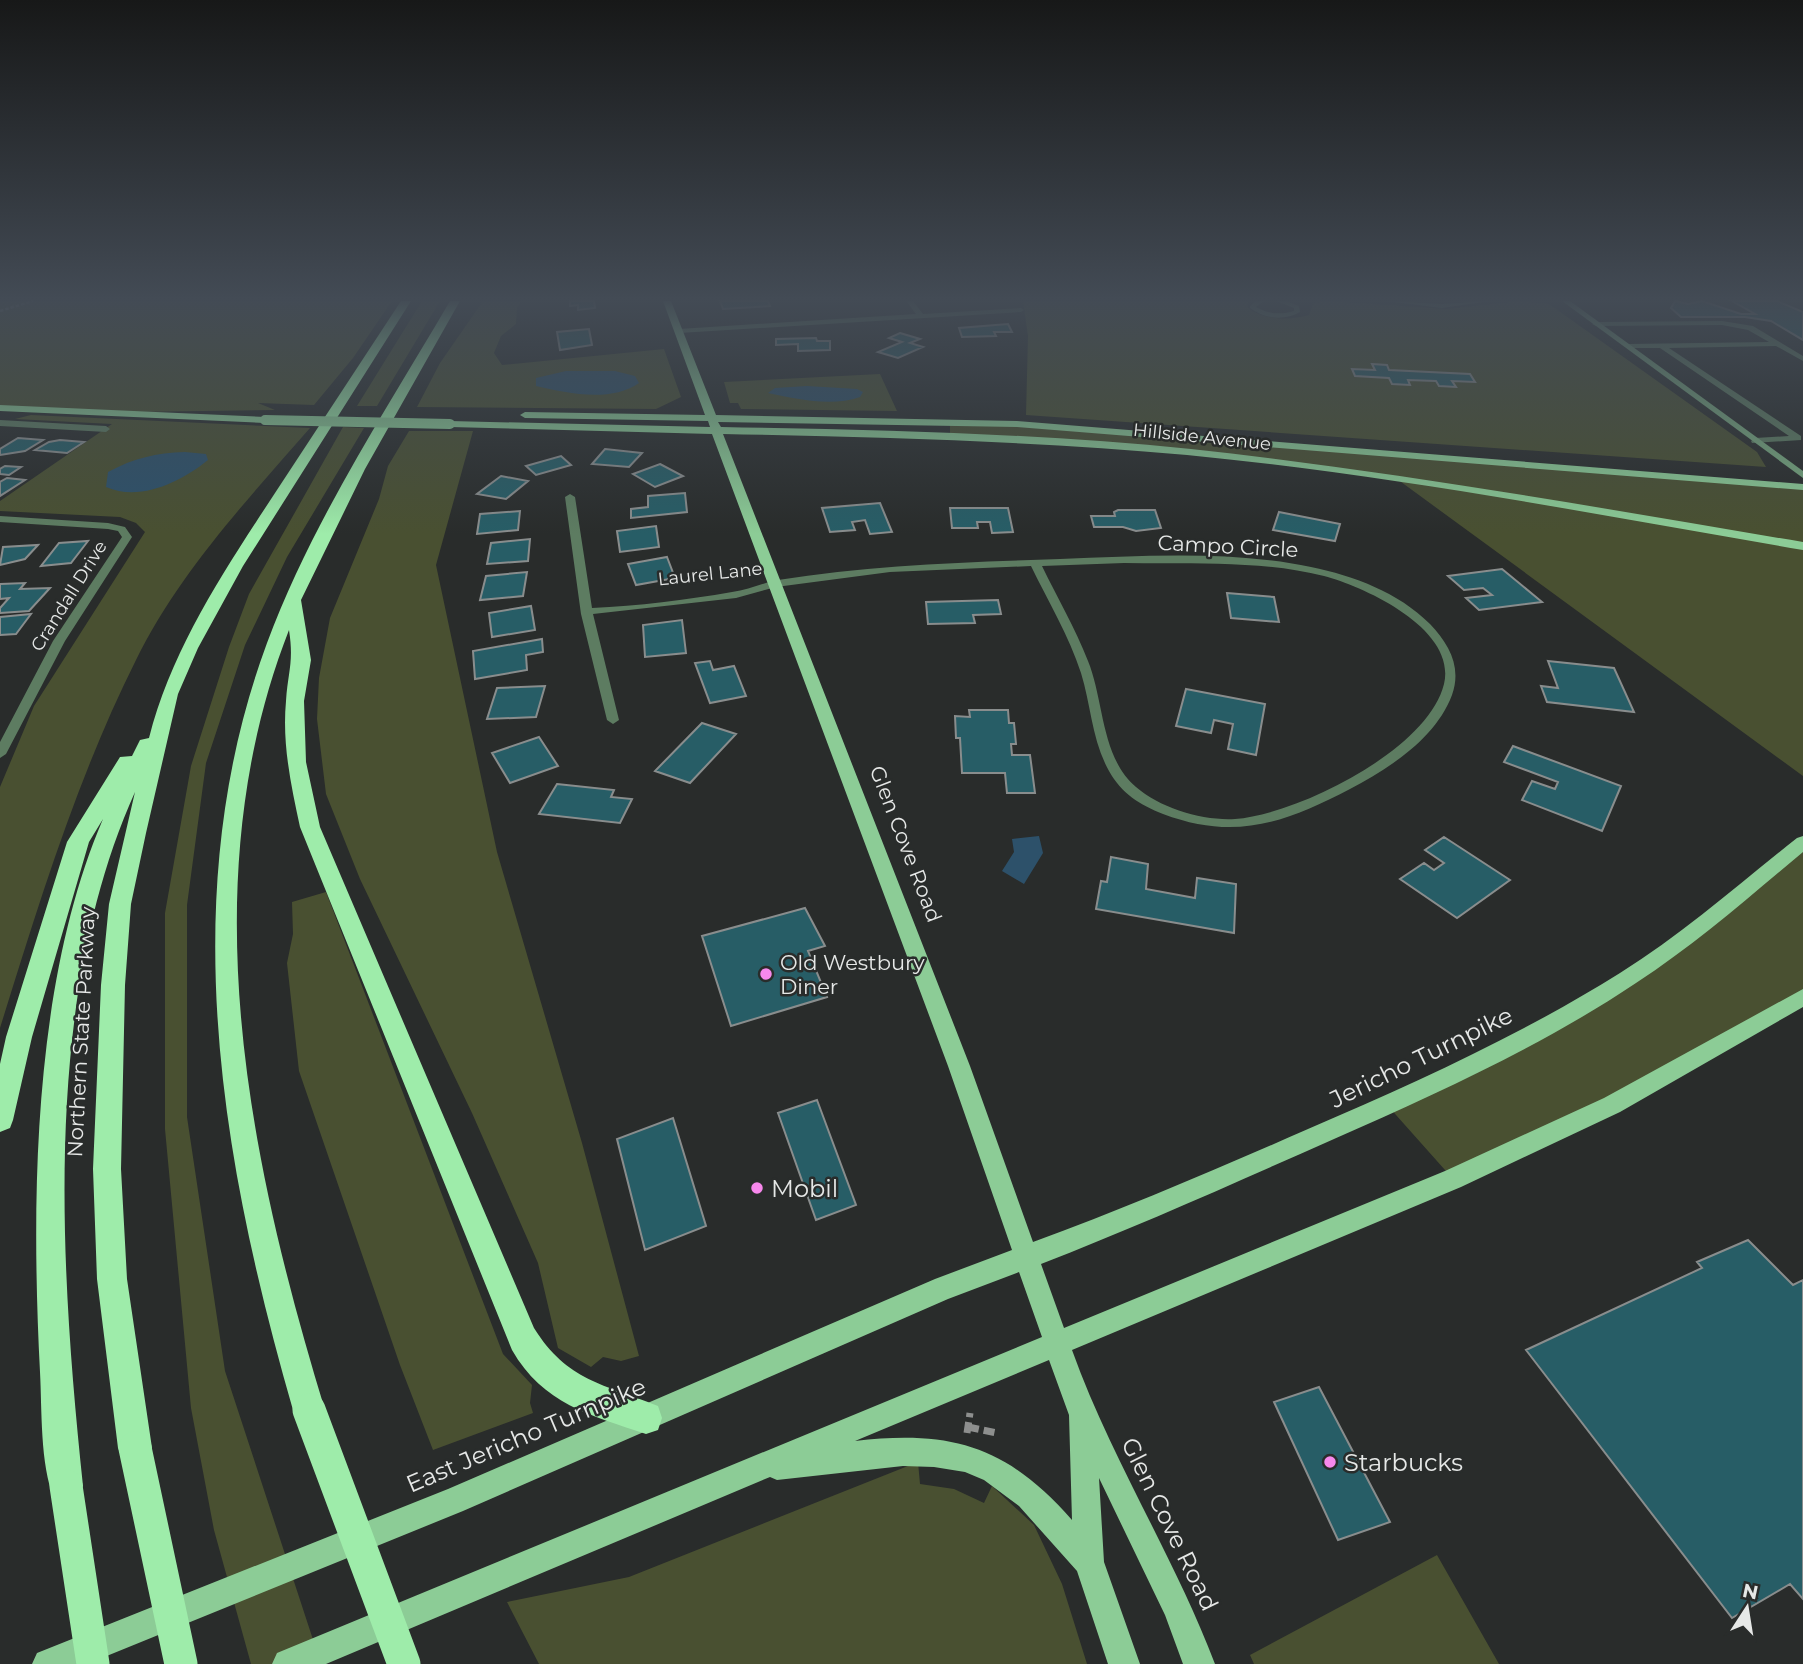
<svg xmlns="http://www.w3.org/2000/svg" width="1803" height="1664" font-family="Montserrat,sans-serif">
<rect width="100%" height="100%" fill="#292c2b"/>
<path fill="#495031" d="M0 301H392L353 358 314 405 258 403 275 410 130 412 0 408Z
M422 301H440L377 406H357Z
M483 301H521L517 308 516 324 501 336 494 353 502 365 664 349 681 397 656 409 417 407 440 363Z
M1023 301H1249L1247 307C1263 320 1289 321 1309 315L1313 303 1329 301 1447 309 1519 301 1549 304 1757 452 1766 467 1026 415 1028 336Z
M880 374 897 411 741 409 738 403H730L724 382Z
M31 415 310 428C247 500 179 573 136 660 77 778 39 903 0 1028V787L34 706 145 532 136 523 120 517 0 511V501L112 424 15 419Z
M950 421 1803 487V776L1397 479 1187 452 950 437Z
M343 427 364 428 287 557 245 645 206 763 187 905V1117L225 1371 321 1664H251L214 1530 191 1408 165 1129V913L191 766 229 647 249 594Z
M409 431H473L436 565 497 852 582 1143 639 1356 621 1361 603 1357 591 1367 558 1348 538 1263 472 1113 360 879 326 794 317 719 319 678 330 618 379 499 388 466Z
M1803 842V997L1453 1179 1388 1106 1629 978Z
M326 892 503 1354 532 1385 530 1403 533 1413 433 1450 400 1365 299 1071 287 963 293 934 292 902Z
M918 1462 920 1484 954 1489 984 1503 992 1486 1034 1525 1062 1584 1087 1664H539L507 1602 629 1577Z
M1437 1555 1499 1664H1254L1250 1655Z"/>
<path fill="#2d516a" d="M566 371H615L635 376 639 383C611 403 566 393 536 386V378Z
M807 386 857 389 863 392 860 397C832 407 796 399 768 393L775 388Z
M185 452 206 454 208 460C181 482 140 502 106 487L108 472C134 458 156 453 185 452Z
M1039 836 1043 853 1024 884 1002 871 1014 852 1012 839Z"/>
<path fill="#275d66" stroke="#898d8d" stroke-width="2" d="M570 301H594L595 308 578 310V305L570 306Z
M720 301H768L770 306 723 309Z
M1675 301 1688 304 1702 301 1741 314H1755L1732 301H1777L1803 312V340L1771 321 1745 317H1681L1671 308Z
M1008 324 1012 332H994L996 336 962 337 959 328Z
M589 329 592 345 560 350 557 332Z
M900 333 920 339 910 343 923 347 898 358 878 352 902 342 889 338Z
M816 338 817 341H830V350L798 351V344L776 345V339Z
M1372 364 1387 365 1389 370 1470 374 1475 382 1452 381 1456 387 1439 386 1436 381 1408 380 1410 385 1392 384 1389 378 1355 376 1352 369 1375 370Z
M18 438 43 440 25 451 0 455V449Z
M60 440 84 442 67 453 35 450 49 442Z
M605 449 642 453 629 467 592 464Z
M561 456 571 465 536 475 526 466Z
M660 464 683 476 655 487 633 474Z
M5 466 21 467 9 475 0 474V469Z
M501 476 528 481 506 499 477 494Z
M7 478 25 480 0 496V482Z
M685 493 687 512 631 518V509L648 507V496Z
M880 503 892 532 870 534 865 520 852 522 855 530 830 532 822 508Z
M950 508H1008L1013 532 992 533 990 522H977L978 528H952Z
M1118 510H1155L1161 528 1136 531 1123 527H1094L1091 516H1115L1114 512Z
M520 511 518 530 477 534 480 514Z
M1279 512 1340 524 1335 541 1273 530Z
M656 526 659 547 620 552 617 531Z
M530 539 528 561 487 564 491 543Z
M88 541 71 563 41 566 59 543Z
M38 545 25 559 0 565 3 547Z
M667 557 675 578 636 585 628 564Z
M1502 569 1542 602 1479 610 1466 598 1492 595 1483 588 1464 590 1448 576Z
M527 572 523 596 480 600 486 576Z
M25 583 20 589 50 588 29 611 0 613V608L9 598 0 599V584Z
M1227 593 1274 597 1279 622 1231 618Z
M998 600 1001 614 973 615 975 623 928 624 926 602Z
M531 606 535 630 492 637 489 613Z
M31 614 16 634 0 635V617Z
M682 620 686 653 645 657 643 625Z
M542 639 543 652 526 655 527 670 475 679 473 651Z
M710 661 713 670 734 666 746 696 710 703 695 663Z
M1548 661 1614 668 1634 712 1547 702 1541 686 1558 688Z
M545 686 536 717 487 719 497 688Z
M1186 689 1265 704 1256 755 1228 749 1233 724 1214 720 1211 733 1176 726Z
M969 710H1008L1009 723H1014L1016 744H1011L1012 755H1030L1035 793H1007L1005 773H962L960 738H956L955 716 970 717Z
M702 723 736 734 690 783 655 771Z
M539 737 558 766 510 783 492 753Z
M1513 746 1621 786 1602 831 1522 800 1532 781 1555 789 1558 782 1504 762Z
M557 784 614 790 611 797 632 799 620 823 539 814Z
M1444 837 1510 880 1457 918 1400 879 1424 863 1434 870 1444 863 1425 850Z
M1111 857 1148 864 1146 889 1195 898 1197 878 1236 884 1234 933 1096 909 1101 881 1107 882Z
M805 908 825 946 808 951 827 997 731 1026 702 936Z
M817 1100 856 1205 816 1220 778 1113Z
M673 1118 706 1226 645 1250 617 1139Z
M1748 1240 1793 1285 1803 1280V1599L1790 1584 1732 1618 1526 1350 1702 1268 1697 1262Z
M1319 1387 1390 1522 1338 1540 1274 1402Z"/>
<g fill="none" stroke-linecap="round" stroke-linejoin="round">
<path stroke="#8d8f8e" stroke-width="2.5" stroke-dasharray="3.5 2" stroke-linecap="butt" d="M0 311 33 301"/>
<path stroke="#8d8f8e" stroke-width="7" stroke-dasharray="11 5" stroke-linecap="butt" d="M968 1427 997 1433
M967 1433 970 1413"/>
<path fill="#5d7c61" fill-rule="evenodd" d="M1256 301H1264L1256 307C1268 314 1280 315 1294 311V308L1276 301H1286L1299 306 1300 312C1285 321 1264 319 1250 308V306Z
M1386 301 1442 304 1490 301 1442 308Z
M1722 321 1753 326 1803 356V361L1776 346 1669 348 1801 436V440L1752 443 1751 441 1755 438 1789 436 1660 348H1628L1624 346 1628 344 1769 342 1748 330 1722 325 1596 326 1592 324 1596 322Z"/>
<path fill="#5d7c61" fill-rule="evenodd" d="M906 301H913L923 314 1021 308 1024 310 1021 312 679 333 675 331 679 329 916 314Z
M0 420 106 426 110 429 106 432 0 426Z
M570 494 575 497 592 608C638 606 686 600 732 592 748 590 762 583 778 580 871 565 966 562 1060 559 1143 556 1230 550 1311 567 1354 576 1398 592 1430 624 1449 644 1462 667 1452 695 1436 738 1390 768 1350 789 1285 823 1235 841 1163 814 1140 805 1121 793 1109 771 1092 741 1091 705 1081 673 1069 636 1048 601 1031 566L890 572 776 587 736 598 593 614 619 720 613 724 607 720 581 614 565 497ZM1124 563C1190 564 1259 560 1324 576 1365 587 1457 629 1444 684 1428 750 1298 814 1235 819 1203 821 1160 808 1136 787 1101 758 1104 700 1088 661 1075 628 1057 597 1042 566Z
M0 516 108 523 125 527 132 537 65 641 6 754 0 758V742L53 641 122 537 118 531 108 529 0 522Z"/>
<path fill="#78a97f" fill-rule="evenodd" d="M1562 301H1570L1803 471V478Z"/>
<path fill="#8ccc96" fill-rule="evenodd" d="M663 301H671L716 415 1017 421 1803 484V490L1017 427 718 422 721 427C877 430 1035 433 1191 449 1396 471 1600 508 1803 542V550C1599 515 1394 475 1187 455 1033 441 878 437 723 434L970 1066 1033 1242C1126 1208 1217 1169 1308 1129 1415 1083 1521 1035 1620 973 1683 934 1739 884 1797 838L1803 836V852C1749 897 1696 944 1636 983 1542 1046 1438 1093 1334 1139 1237 1182 1141 1225 1041 1264L1064 1328 1445 1171 1604 1098 1803 989V1007L1620 1112 1461 1187 1072 1350C1111 1459 1174 1556 1215 1664H1183L1165 1615 1099 1478 1104 1562 1140 1664H1108L1077 1571 1019 1506 984 1480 965 1472 934 1467 903 1466 777 1480 770 1477 326 1664H272L277 1653 1042 1337 1019 1272 948 1299 463 1511 87 1664H32L37 1653 448 1489 935 1279 1012 1250 948 1066 712 434 450 427 445 424 450 421 710 427 708 421 525 418 520 415 525 412 705 415ZM1049 1360 1069 1415 1072 1520C1007 1446 952 1430 855 1441Z
M0 405 265 417 270 420 265 423 0 411Z"/>
<path fill="#9eecaa" fill-rule="evenodd" d="M401 301H411L243 566 198 648 178 694 146 833 131 904 125 985 121 1169 127 1279 152 1448 147 1460 135 1465 123 1460 118 1448 97 1279 93 1169 101 985 109 904 135 792C42 998 60 1266 83 1486L78 1498 66 1503 54 1498C40 1465 42 1409 40 1372 31 1198 33 982 103 819L89 842 32 1037 13 1120 10 1128 0 1132V1064L6 1037 67 842 120 757 132 756 140 740 149 738C172 648 224 571 275 493 317 429 359 365 401 301Z
M450 301H460L365 469 301 600 311 660 304 701 306 762 320 827 534 1328C567 1381 604 1384 658 1406L662 1418 658 1430 646 1434C590 1415 543 1404 512 1350L300 827C291 785 282 744 286 701 288 671 294 662 289 630 190 883 249 1161 325 1410L321 1422 309 1426 297 1422 293 1410C221 1160 174 894 267 643 312 522 385 412 450 301Z"/>
<path stroke="#8ccc96" stroke-width="10" d="M265 420 450 424"/>
<path stroke="#9eecaa" stroke-width="33" d="M309 1410 404 1664
M135 1448 181 1664
M66 1486 93 1664"/>
</g>
<linearGradient id="sky" x2="0" y2="1"><stop stop-color="#171818"/><stop offset="0.56" stop-color="#434b55"/><stop offset="1" stop-color="#434b55" stop-opacity="0"/></linearGradient>
<rect width="1803" height="534" fill="url(#sky)"/>
<g fill="#f788ec" stroke="#292c2b" stroke-width="2.5">
<circle cx="766" cy="974" r="7"/>
<circle cx="757" cy="1188" r="7"/>
<circle cx="1330" cy="1462" r="7"/>
</g>
<g text-anchor="middle" dominant-baseline="central" stroke-width="5" stroke-linejoin="round" paint-order="stroke">
<g font-size="18" fill="#e6e8e7" stroke="#292c2b">
<text transform="translate(1202 437) rotate(6)">Hillside Avenue</text>
<text transform="translate(710 574) rotate(-6)">Laurel Lane</text>
<text transform="translate(69 596) rotate(-58)">Crandall Drive</text>
</g>
<g font-size="21" fill="#e6e8e7" stroke="#292c2b">
<text transform="translate(1228 546) rotate(3)">Campo Circle</text>
<text transform="translate(906 844) rotate(69)">Glen Cove Road</text>
<text transform="translate(81 1032) rotate(-87)">Northern State Parkway</text>
</g>
<g font-size="21" fill="#e6e8e7" stroke="#292c2b" text-anchor="start">
<text x="780" y="962">Old Westbury<tspan x="780" dy="24">Diner</tspan></text>
</g>
<g font-size="24" fill="#e6e8e7" stroke="#292c2b">
<text transform="translate(1421 1057) rotate(-26)">Jericho Turnpike</text>
<text transform="translate(526 1435) rotate(-23)">East Jericho Turnpike</text>
<text transform="translate(1170 1524) rotate(64)">Glen Cove Road</text>
</g>
<g font-size="24" fill="#e6e8e7" stroke="#292c2b" text-anchor="start">
<text x="771" y="1188">Mobil</text>
<text x="1344" y="1462">Starbucks</text>
</g>
</g>
<g transform="translate(1747 1608) rotate(12)" stroke="#292c2b" stroke-width="5" paint-order="stroke">
<path d="M0-5L12 26L0 18L-12 26Z" fill="#e6e8e7"/>
<text y="-10" font-size="19" font-weight="bold" text-anchor="middle" fill="#e6e8e7">N</text>
</g>
</svg>
